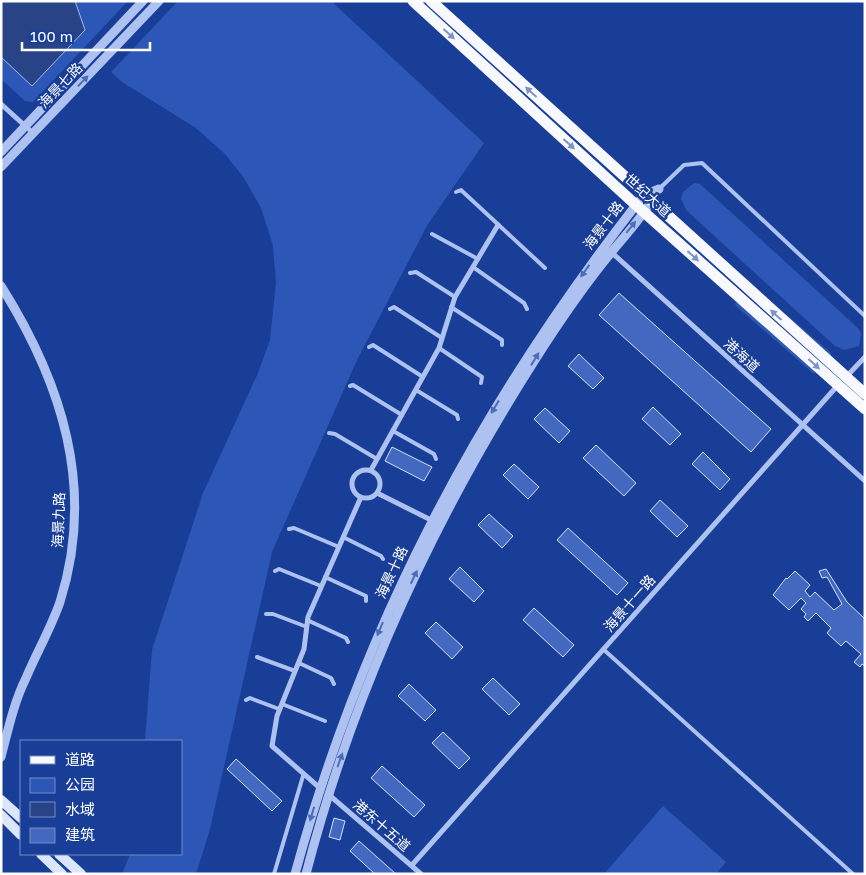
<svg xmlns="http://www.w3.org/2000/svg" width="866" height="875" font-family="'Golos Text','Noto Sans SC',sans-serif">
<rect width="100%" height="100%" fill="#193e98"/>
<path fill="#2d57b6" d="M1 1H128L33 102 25 101 1 79Z
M178 1H331L484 143 428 224 357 360 272 552 210 829 196 874H122L130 854H181V741H145L152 650 203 493 258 373 270 340 276 283 273 246 261 208 244 178 225 154 196 128 122 82 111 72Z
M694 183 700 184 859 329 861 334 859 346 844 350 835 346 687 211 681 199 683 192Z
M735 303H739L815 371 814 374 736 306Z
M774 304 831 353V356Z
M663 806 726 862 716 874H604Z"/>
<path fill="#294387" stroke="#a0bbf3" d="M1 1H75L85 30 32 86 1 57Z"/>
<path fill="#4268bf" stroke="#d4e1fc" d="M619 293 771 429 751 452 599 315Z
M579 354 604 378 593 389 568 366Z
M653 407 681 434 670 445 642 419Z
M545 408 570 431 559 443 534 419Z
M596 445 636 483 624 496 583 458Z
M392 447 432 467 424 481 385 461Z
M703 452 730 479 720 490 692 464Z
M514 464 539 487 528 499 503 475Z
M660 500 688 526 677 537 650 511Z
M489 514 513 536 502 548 478 525Z
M568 528 628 583 617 595 557 540Z
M460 567 484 591 474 602 449 579Z
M826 569 847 602 865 619V666L862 664 860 667 854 662 861 654 846 641 841 646 827 633 831 628 816 613 808 621 804 617 806 614 801 609 806 603 801 598 789 610 773 595 786 578 787 579 795 571 810 585 805 591 810 597 815 592 834 610 842 604 827 577 822 578 819 571Z
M534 608 574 645 563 657 523 620Z
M436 622 463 647 452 659 425 633Z
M493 678 520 704 509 715 482 689Z
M409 684 436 710 425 721 398 696Z
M443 732 470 758 459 769 432 743Z
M236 759 282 801 272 811 227 769Z
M382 766 425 805 414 817 371 778Z
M334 818 345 821 340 840 329 837Z
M359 841 396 874H375L350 851Z"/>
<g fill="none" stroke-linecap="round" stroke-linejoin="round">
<path stroke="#adc2f1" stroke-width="4" d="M659 189 684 165 702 163 865 316
M456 192 461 190 545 268
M432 234 478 259
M473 267 524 303 527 309
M410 273 416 272 455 297
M451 307 502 340V345
M390 309 394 307 442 338
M369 347 373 345 423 377
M439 348 482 377 481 383
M350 386 353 385 402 415
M416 390 457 415 458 419
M393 431 434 454 436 459
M329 433 335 434 377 459
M289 529 294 528 339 547
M343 537 381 556 383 559
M275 571 279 569 321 586
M325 577 366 596V601
M266 614H273L307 627
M307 620 346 638 348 642
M603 649 853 874
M257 657 295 671
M299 663 331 678 334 684
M246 700 250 698 279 709
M282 704 325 721
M274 874 303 776"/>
<path stroke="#adc2f1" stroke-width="5" d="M1 104 33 133
M610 251 865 481
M846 377 865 357
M352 484a14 14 0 1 1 28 0a14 14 0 1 1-28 0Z
M371 470 439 348 455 297 498 225
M377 493 435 522
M321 789 272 746 277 716 304 649 308 617 361 497
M328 794 421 874
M412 865 838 385"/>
<path stroke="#adc2f1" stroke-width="9" d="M1 152 143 1
M1 167 159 1
M1 286C62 383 96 488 60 602 51 628 37 652 26 678 14 702 8 730 1 757
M295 874C363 625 478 408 636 205L644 195 659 189
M306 874C354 689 435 516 538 355 558 324 579 293 602 264 619 242 640 221 654 197"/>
<path stroke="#dbe5fb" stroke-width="10" d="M1 800 21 818
M1 815 21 835
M41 854 62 874
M59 854 81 874"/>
<path stroke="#f7f9ff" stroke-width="11" d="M413 1 636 205 865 409
M431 1 865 394"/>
</g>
<defs><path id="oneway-solid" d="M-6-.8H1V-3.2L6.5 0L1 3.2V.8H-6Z" transform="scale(1.25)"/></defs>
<g fill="#7d92c6">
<use href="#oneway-solid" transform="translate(449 34) rotate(42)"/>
<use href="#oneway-solid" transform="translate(531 92) rotate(-138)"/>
<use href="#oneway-solid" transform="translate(569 144) rotate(42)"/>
<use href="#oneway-solid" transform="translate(693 256) rotate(42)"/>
<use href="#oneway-solid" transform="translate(776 315) rotate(-138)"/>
<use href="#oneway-solid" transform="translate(814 364) rotate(42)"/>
</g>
<g fill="#4d6cb7">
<use href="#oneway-solid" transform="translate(83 81) rotate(-46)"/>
<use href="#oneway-solid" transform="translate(631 227) rotate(-51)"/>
<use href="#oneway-solid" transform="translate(585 271) rotate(126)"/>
<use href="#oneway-solid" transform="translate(535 359) rotate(-58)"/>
<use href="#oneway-solid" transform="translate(495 407) rotate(121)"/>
<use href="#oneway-solid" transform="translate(414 577) rotate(-65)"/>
<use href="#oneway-solid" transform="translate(380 629) rotate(113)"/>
<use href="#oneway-solid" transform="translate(340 760) rotate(-70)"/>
<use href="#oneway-solid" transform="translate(312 814) rotate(107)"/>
</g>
<g text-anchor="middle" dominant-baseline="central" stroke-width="5" stroke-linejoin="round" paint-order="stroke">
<g font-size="14" fill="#fff" stroke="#193e98">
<text transform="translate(60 85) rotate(-46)">海景七路</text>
<text transform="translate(648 195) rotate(42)">世纪大道</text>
<text transform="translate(603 225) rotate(-53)">海景十路</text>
<text transform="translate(742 355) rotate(42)">港海道</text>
<text transform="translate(58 520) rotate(-88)">海景九路</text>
<text transform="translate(391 572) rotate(-65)">海景十路</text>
<text transform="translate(629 603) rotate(-49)">海景十一路</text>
<text transform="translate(382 825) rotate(41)">港东十五道</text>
</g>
</g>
<rect width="866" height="875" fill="none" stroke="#ffffff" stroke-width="5"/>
<rect x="20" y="740" width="162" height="115" fill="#193e98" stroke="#758bc1"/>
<rect x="30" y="756" width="25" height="8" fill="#f7f9ff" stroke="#758bc1"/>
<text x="65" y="765" font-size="15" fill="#ffffff">道路</text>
<rect x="30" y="778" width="25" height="15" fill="#2d57b6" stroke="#758bc1"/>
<text x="65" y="790" font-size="15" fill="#ffffff">公园</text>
<rect x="30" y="802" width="25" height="15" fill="#294387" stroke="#758bc1"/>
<text x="65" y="815" font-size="15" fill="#ffffff">水域</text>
<rect x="30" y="828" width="25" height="15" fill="#4268bf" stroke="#758bc1"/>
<text x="65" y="840" font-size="15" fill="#ffffff">建筑</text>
<path d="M22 42v8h128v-8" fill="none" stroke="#ffffff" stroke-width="2.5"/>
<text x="30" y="42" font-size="15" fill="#ffffff" stroke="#193e98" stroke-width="4" paint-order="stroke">100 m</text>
</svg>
